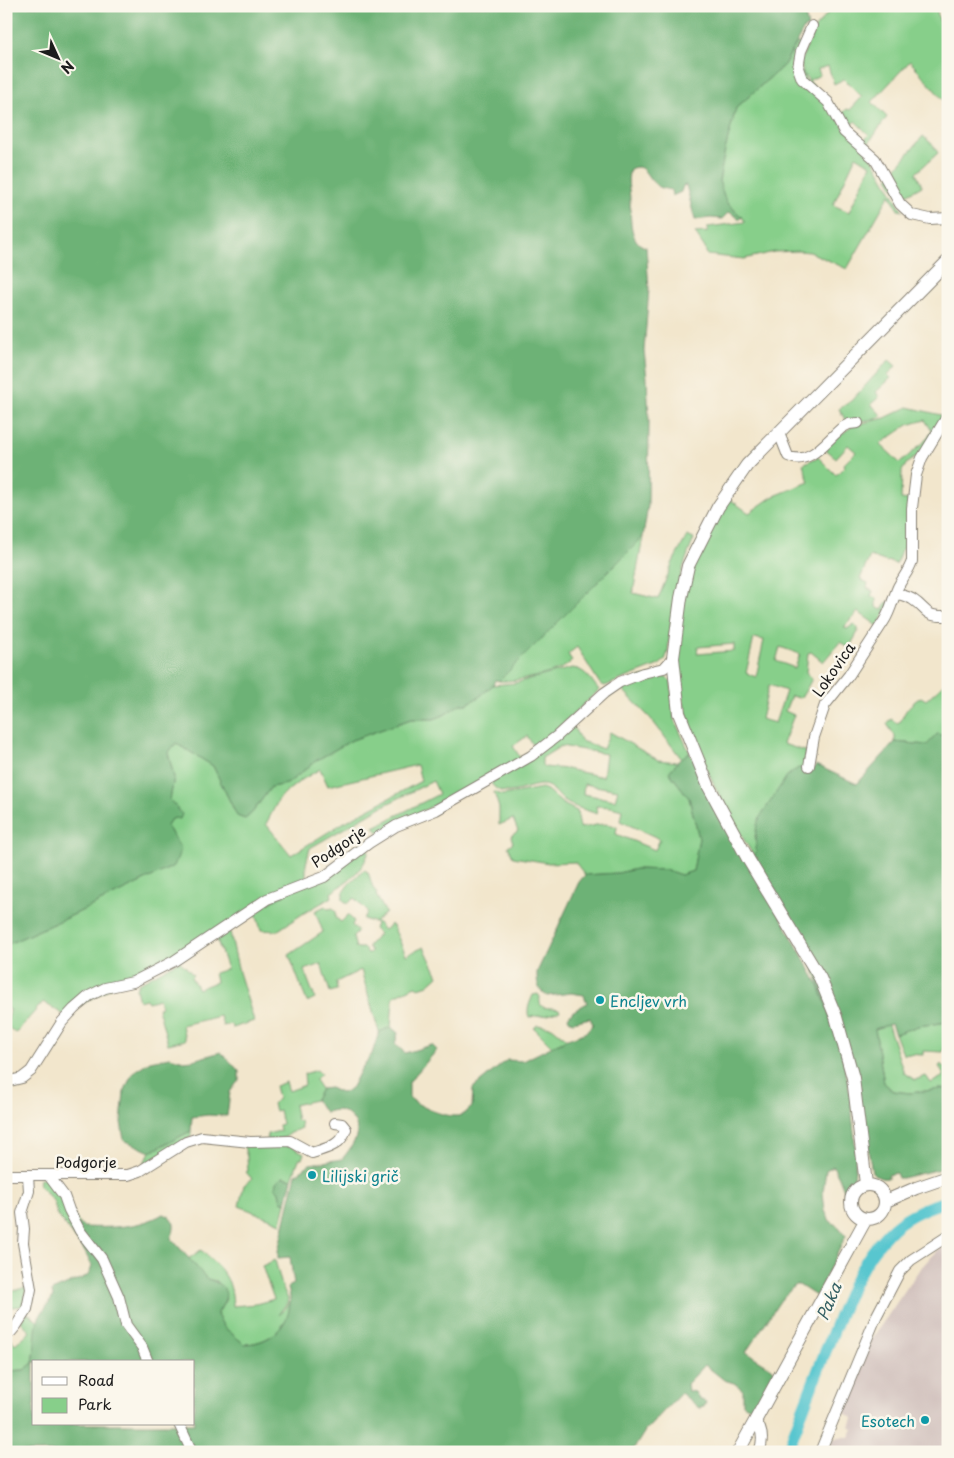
<svg xmlns="http://www.w3.org/2000/svg" width="954" height="1458" font-family="'Playpen Sans',sans-serif">
<rect width="100%" height="100%" fill="#fbf7ec"/>
<filter id="ink" filterUnits="userSpaceOnUse"><feTurbulence type="fractalNoise" baseFrequency=".02" numOctaves="2"/><feDisplacementMap in="SourceGraphic" scale="10" xChannelSelector="R" yChannelSelector="G"/><feConvolveMatrix kernelMatrix="1 2 1 2 8 2 1 2 1" color-interpolation-filters="sRGB"/></filter>
<filter id="wash" filterUnits="userSpaceOnUse"><feTurbulence type="fractalNoise" baseFrequency=".0096" numOctaves="4" result="noise"/><feDisplacementMap in="SourceGraphic" scale="20" xChannelSelector="R" yChannelSelector="G"/><feGaussianBlur stdDeviation="1.12" result="paint"/><feColorMatrix in="noise" values="0 0 0 0 0 0 0 0 0 0 0 0 0 0 0 0 0 1.4 0 .05"/><feComposite in="paint" operator="in"/></filter>
<g filter="url(#wash)">
<rect width="100%" height="100%" fill="#f2e6cc"/>
<path fill="#d0c0bc" d="M948 1244V1452H828L832 1440 838 1437H849L853 1429 850 1427 853 1418 845 1413 843 1408 869 1343 919 1270 938 1249Z"/>
<path fill="#87cf8a" stroke="#527653" fill-rule="evenodd" d="M834 6H936L941 28 948 27V98L944 101 910 61 872 102 887 117 865 148 861 144 869 135 855 121 846 131 838 117 847 109 850 110 862 97 844 79 834 84 828 66 818 69 820 75 806 82 800 62 815 28Z
M797 43 803 45 797 66 872 158 903 211 898 210 890 194 847 269 810 252 799 251 774 252 744 259 707 255 705 248 695 233 708 232V227L745 222 742 217 726 202 719 181 725 150 736 108 784 65ZM856 156 871 165 849 212 833 205Z
M923 136 933 145 938 153 916 173 922 186 901 198 888 178Z
M889 360 896 366 888 375 891 378 876 392 879 397 871 404 882 416 869 420 847 423 839 409 851 401Z
M908 407 941 415 943 419 923 452 907 463 902 471 901 499 909 500V545L901 550 896 564 888 561 887 562 870 556 860 579 868 583 867 588 873 591 871 596 876 598V607L882 610 887 602 890 603 878 626 858 612 844 627 847 629 854 624 858 628V632L849 648 840 642 823 662 811 652 808 653 806 672 812 679 803 695 799 698 791 696 785 711 794 715 783 744 808 752 807 769 787 776 755 835 757 853 754 856C721 805 680 724 678 663 677 633 683 594 693 566 701 545 718 519 728 498L749 513 772 497 809 482 803 464 818 457 836 475 845 466 844 464 856 452 848 445 836 458 823 447 854 425 885 418ZM925 420 932 431 924 442 900 463 880 444 908 425ZM754 638 764 640 756 677 746 673ZM734 644V651L697 654 698 647ZM780 647 800 654 795 668 776 661ZM769 685 786 691 775 723 761 719Z
M687 536 694 539C678 575 671 613 668 652L665 660 659 665 605 686 600 684 577 647 568 654 572 661C561 674 516 682 499 681L643 537 633 593 658 599 673 562Z
M572 668C586 669 591 680 599 690L536 749 527 736 513 746 521 759 486 779 379 833 374 827 439 794 433 781 381 807 310 848 306 864V882L171 960 117 984 64 1015 43 1002 16 1033 6 1028 10 1010 6 1008V945L73 915 174 866 171 832 166 826 170 820 175 818 170 800 174 777 168 753 176 743 213 766 237 816 245 819 252 813 271 787 287 784 317 760 352 740 411 719H434L444 715 460 704H467L479 697 493 685 515 683ZM417 765 421 781 343 823 291 855 266 824 280 797 300 781 320 769 328 786Z
M660 674 671 681 674 719 690 753 681 758 651 719 619 686 643 677Z
M948 680V736L937 735 927 745 895 742V736L887 724 891 719 897 723 901 721C905 710 910 704 921 697L926 700Z
M573 726 581 741 603 749 610 732 658 760 678 762 669 772 689 798 699 838 693 871 681 875 666 870 636 869 618 873 585 875 575 862 549 863 513 857 508 846 513 843 511 836 518 831 513 819 499 825V808L494 792 503 795 542 788 547 790 563 804 577 811 580 828C595 826 604 821 617 827L616 834 655 850 660 839 620 821 622 810 611 807 596 806 597 814C587 810 572 807 564 801 557 795 552 785 542 785 526 785 503 802 491 783ZM561 746 606 754 603 777 567 769 544 767 542 765V758ZM584 784 618 790 615 800 583 794Z
M366 848 369 851C363 872 348 880 331 893L332 897 304 913 277 931 261 930 255 910Z
M364 870 368 872 373 888 377 893 376 895 386 913 376 921 384 930 391 924 393 926 406 955 424 947 438 976 428 985 419 988 415 986 393 997 391 1027 379 1032 361 970 336 982 337 990 330 992 321 964 304 970 315 998 307 1002 289 955 323 932 315 911 325 906 328 909 333 908 336 911V918L341 922 348 915 354 921 352 925 358 932 353 937 356 948H363L369 954 371 951 368 946 379 934 374 929 376 923 363 919 368 912 354 898 348 904 343 900C341 887 356 878 364 870Z
M225 932H230L239 972 254 1021 232 1028 231 1024 223 1026 220 1016 182 1025 185 1040 168 1044 158 1008 161 1006 159 999 148 1002 146 999 139 1001 136 989 139 983 179 961 186 967 193 975 191 977 198 989 216 982 214 973 227 969 216 937Z
M538 994 540 997C538 1012 549 1006 559 1009L560 1011 548 1015 529 1017C526 1010 530 1002 533 995Z
M948 1022V1039L943 1052 923 1051V1055L903 1054 895 1034 918 1026Z
M537 1025 552 1027 567 1039 552 1046 534 1028Z
M888 1025 904 1073 915 1080 926 1076 931 1083 944 1076 939 1066 941 1064 944 1068 948 1066V1088L910 1093 893 1091 884 1083 875 1029Z
M317 1070 321 1074 315 1080 321 1089 315 1100 294 1105 297 1121 300 1120 301 1128 288 1134 286 1137 268 1141 267 1134 280 1131 279 1125 282 1124 279 1110 275 1111 273 1104 278 1098 275 1086 286 1082 289 1091 305 1085 304 1074Z
M191 1131V1137L143 1164 150 1152Z
M283 1142 304 1153 302 1159H299L292 1179 283 1177 279 1192 281 1201 286 1203 281 1223 239 1206 244 1185 252 1179 246 1172 248 1171 247 1157 243 1143Z
M46 1177 80 1224 71 1233 57 1215 54 1202 39 1185 40 1179Z
M201 1250C222 1270 232 1276 233 1306L256 1304 274 1299 262 1266 275 1260 282 1286 288 1299 287 1303 278 1315 286 1308 289 1302C293 1327 266 1344 244 1344L224 1327 217 1315 226 1299 216 1281 207 1279 188 1259Z
M27 1287 24 1306 11 1307 8 1302H6V1293Z
M26 1313 31 1315 38 1322 33 1363 24 1370 6 1371V1336H9L15 1344 30 1332 21 1321Z"/>
<path fill="#6db276" stroke="#446749" fill-rule="evenodd" d="M6 6H803L808 27H805L784 65 736 108 725 150 719 181 726 202 742 217 740 219 729 212 722 219 711 218 695 220 686 185 683 186 681 192 672 196 671 190C666 189 659 188 655 184 645 176 645 162 630 169 626 184 630 187 630 201 631 214 628 243 646 247L649 289 644 351 647 378 649 422 648 506 643 537 499 681 495 680 493 685 479 697 467 704H460L444 715 434 719H411L352 740 317 760 287 784 271 787 252 813 245 819 237 816 213 766 176 743 168 753 174 777 170 800 182 814 180 819 175 818 170 820 167 826 181 849 174 866 73 915 6 945Z
M937 734 948 736V1022L918 1026 895 1034 891 1024 875 1029 884 1083 893 1091 910 1093 948 1088V1167L902 1178H898L896 1173 888 1175V1178C880 1179 877 1177 872 1172L862 1112 806 945 776 891 754 856 756 853C756 841 754 828 760 817L787 776 798 768 814 769 816 765 857 784 895 742 927 745Z
M690 753 819 986C831 1016 842 1051 848 1082 851 1098 852 1116 854 1132 856 1153 857 1174 850 1193L846 1195 839 1177 833 1166 826 1170 823 1192 825 1211 830 1221 839 1227 846 1236 816 1296 799 1285H795L780 1301 746 1352 772 1368 775 1372 754 1410 743 1404V1390L734 1383 724 1380 705 1365 687 1384 688 1391 695 1392 699 1399 706 1402 704 1407 699 1408 681 1393 645 1431 632 1452H6V1371L24 1370 33 1363C36 1351 34 1325 40 1316 43 1310 49 1304 53 1297L52 1291 89 1275 92 1266 85 1252 71 1233 80 1224 83 1227C111 1228 139 1228 163 1214 176 1217 176 1228 171 1238L207 1279C216 1281 229 1288 225 1299 224 1304 219 1310 217 1315L224 1327 244 1344C276 1344 297 1317 288 1287L294 1284 290 1257 278 1258V1251L296 1174 310 1164 342 1159C348 1152 357 1140 357 1131 357 1122 349 1113 341 1111 337 1109 330 1111 325 1112L315 1100 321 1089 330 1088 341 1093 347 1091 352 1087 361 1069 372 1054 379 1032 391 1027 398 1033 395 1044 405 1053 432 1045 437 1050 409 1082V1097C417 1106 449 1120 462 1115 465 1114 469 1109 472 1107L473 1088 507 1060 523 1061 567 1039 585 1033 593 1024 590 1018 573 1022 569 1020 568 1017 572 1012 587 1003 584 995 571 993 547 996C537 989 537 983 537 972L579 882 585 875 618 873 636 869 666 870 681 875 693 871 699 838 689 798 669 772 681 758ZM34 1362H194V1424H34Z
M221 1052 239 1071V1080L230 1092 227 1116 208 1115 192 1117 191 1131 150 1152 124 1140 121 1122 124 1092 133 1072 150 1061 170 1057 184 1061 193 1060Z
M283 1177 292 1179 286 1203 281 1201 279 1192 275 1187 276 1182Z"/>
<g fill="none" stroke-linecap="round" stroke-linejoin="round">
<path stroke="#58c6cf" stroke-width="12" d="M787 1452C800 1416 814 1381 828 1345 844 1305 857 1265 888 1233 904 1216 926 1207 948 1201"/>
</g>
</g>
<g filter="url(#ink)">
<g fill="none" stroke-linecap="round" stroke-linejoin="round">
<defs>
<path id="minor" d="M812 26 801 51 798 68 802 79 828 102 844 132 875 159 900 204 912 215 930 219 948 218
M779 433 788 456C810 467 828 438 843 427L849 424 858 423
M896 593C901 595 907 596 912 599 929 610 923 617 948 616
M809 766 814 737 825 705 849 675 884 621C891 610 893 598 898 587 903 577 909 571 912 561V508L916 475 922 458 948 415
M6 1082 22 1078 31 1071 62 1022 74 1009 89 996 105 988 133 982 174 961 267 899 324 877 369 843 396 826 436 810 531 756 557 736 604 693 620 682 643 673 664 668 673 658
M6 1175H128L140 1171 186 1142 202 1137 250 1142 290 1141 312 1153C327 1148 341 1146 346 1129L342 1124 335 1123
M49 1176 64 1196 69 1210 80 1231 102 1259 119 1297 126 1325 142 1347 148 1362
M6 1333 11 1332 16 1326 27 1309 31 1289 23 1243 24 1229 22 1213 29 1191 28 1176
M755 1420C763 1430 764 1440 759 1452
M179 1424 192 1452
M820 1452 876 1317 900 1271 911 1260 948 1236"/>
<path id="major" d="M866 1184 853 1078 836 1017 820 978 748 859 709 787 679 713 673 658 681 598 688 566 718 507 747 465 948 261
M851 1202a17 17 0 1 1 34 0a17 17 0 1 1-34 0Z
M886 1201 916 1188 948 1177
M738 1452 866 1219"/>
</defs>
<use href="#minor" stroke="#878174" stroke-width="12"/>
<use href="#major" stroke="#878174" stroke-width="14"/>
<use href="#minor" stroke="#fff" stroke-width="10"/>
<use href="#major" stroke="#fff" stroke-width="12"/>
</g>
</g>
<g fill="#0f9aa8" stroke="#fbf7ec" stroke-width="2">
<circle cx="600" cy="1000" r="5"/>
<circle cx="312" cy="1175" r="5"/>
<circle cx="925" cy="1420" r="5"/>
</g>
<g text-anchor="middle" dominant-baseline="central" stroke-width="5" stroke-linejoin="round" paint-order="stroke">
<g font-size="15" fill="#1c1c1c" stroke="#fbf7ec">
<text transform="translate(833 669) rotate(-55)">Lokovica</text>
<text transform="translate(338 846) rotate(-34)">Podgorje</text>
<text x="86" y="1161">Podgorje</text>
</g>
<g font-size="15" fill="#0d838f" stroke="#fbf7ec" text-anchor="start">
<text x="610" y="1000">Encljev vrh</text>
<text x="322" y="1175">Lilijski grič</text>
<text x="915" y="1420" text-anchor="end">Esotech</text>
</g>
<g font-size="16" font-style="italic" fill="#346064" stroke="#fbf7ec">
<text transform="translate(828 1301) rotate(-67)">Paka</text>
</g>
</g>
<rect width="954" height="1458" fill="none" stroke="#fbf7ec" stroke-width="25"/>
<rect x="32" y="1360" width="162" height="65" fill="#fbf7ec" stroke="#a29f99"/>
<rect x="42" y="1377" width="25" height="8" fill="#ffffff" stroke="#a29f99"/>
<text x="78" y="1386" font-size="15" fill="#1c1c1c">Road</text>
<rect x="42" y="1398" width="25" height="15" fill="#87cf8a" stroke="#a29f99"/>
<text x="78" y="1410" font-size="15" fill="#1c1c1c">Park</text>
<g transform="translate(58 58) rotate(134)" stroke="#fbf7ec" stroke-width="4" paint-order="stroke">
<path d="M0-4L9 19L0 12L-9 19Z" fill="#1c1c1c"/>
<text y="-8" font-size="14" font-weight="bold" text-anchor="middle" fill="#1c1c1c">N</text>
</g>
</svg>
